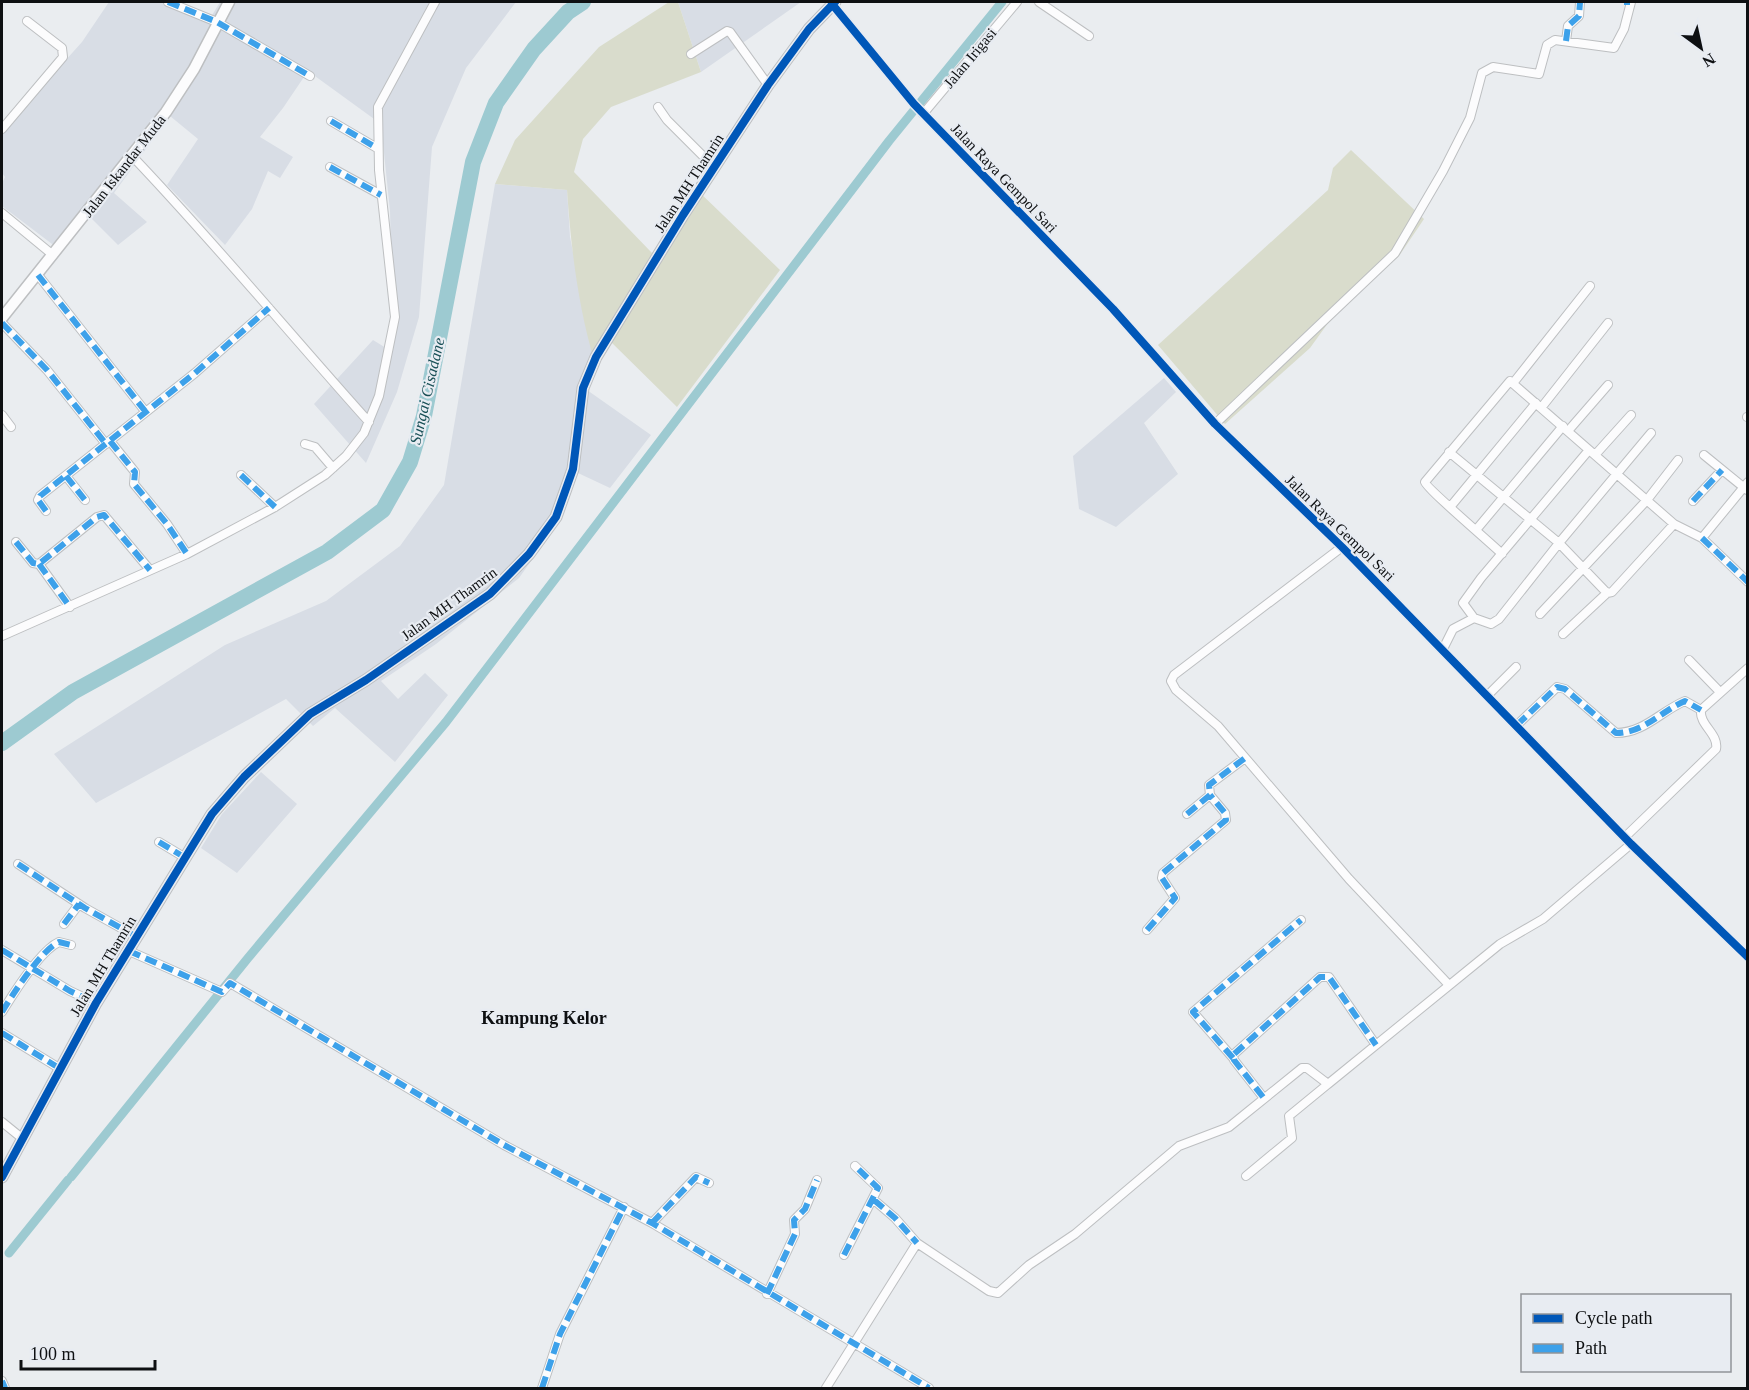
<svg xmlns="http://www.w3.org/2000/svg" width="1749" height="1390" font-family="Georgia,serif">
<rect width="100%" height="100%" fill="#eaedf0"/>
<path fill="#d8dde5" d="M109 2H171L211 17 220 2H516L466 68 432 147 419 317 397 392 366 463 314 404 373 340 386 348 393 316 390 211 381 124 308 71 283 108 260 137 293 157 280 178 268 171 252 209 225 245 167 185 198 139 170 116 114 193 147 222 118 245 85 212 56 247 2 206V183L5 177 2 173V131L82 42Z
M678 2H801L701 72Z
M495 184 567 190 570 237 595 363 587 390 651 435 610 488 578 473 561 519 519 578 436 644 381 681 398 699 425 673 448 695 395 762 335 708 313 726 286 699 96 803 54 754 225 645 326 601 400 546 444 485Z
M1164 378 1176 392 1144 423 1178 474 1116 527 1079 509 1073 456Z
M261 772 297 804 237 873 201 848 222 814Z"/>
<path fill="#d9dccc" d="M669 2H678L701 72 611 107 583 139 574 172 652 253 696 189 780 270 677 407 610 341 595 363C578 307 571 248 567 190L495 184 515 140 599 47Z
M1351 150 1424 219 1399 256 1336 312 1310 348 1225 424 1158 345 1328 190 1333 168Z"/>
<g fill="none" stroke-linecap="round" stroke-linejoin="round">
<path stroke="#9dcad1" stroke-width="9" d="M71 1177 248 958 446 722 889 141 1002 2
M9 1253 68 1180"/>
<path stroke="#9dcad1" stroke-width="16" d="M2 743 73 692 327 552 383 510 410 462 424 416 473 162 496 103 534 49 568 12 583 2"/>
<defs>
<path id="minor" d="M168 2 217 22 310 76
M1039 2 1089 36
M832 4 914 104 1113 309 1215 424 1342 547 1631 844 1748 957
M1566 41 1568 26 1579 16 1580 2
M691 54 727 31 730 32 768 85
M658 107 667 120 715 168
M923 114 1017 2
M331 121 377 148
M2 129 63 57 62 48 27 21
M133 157C215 243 290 334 369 422
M330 167 381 195
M2 213 53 255
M38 275 145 411
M2 323 47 370 106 444
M1514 382 1590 286
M1541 408 1608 323
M2 415 11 427
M1747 417H1748
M1215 424 1395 253 1443 171 1470 118 1482 73 1493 67 1539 74 1547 45 1555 40 1614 48 1624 29 1631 2
M1568 431 1608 385
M110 441 135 472 134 484 167 524 187 554
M305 444 315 447 333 468
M1449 452 1559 543 1607 593
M1595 455 1631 415
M1704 455 1747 490
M241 475 275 507
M66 476 85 500
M1693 501 1722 470
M1451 506 1536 403
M46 511 38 500 40 496 195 373 269 308
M1476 530 1563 426
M1702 538 1748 582
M16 542 33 563 39 564 97 517 104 515 150 570
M1342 547 1174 675 1171 681 1176 690 1218 726 1349 879 1449 985
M1502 554C1492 544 1426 488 1425 482L1510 381 1674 524 1702 538 1748 482
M39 564 70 607
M1540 614 1647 500 1678 460
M1474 618 1463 603 1481 578 1589 450
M1563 634 1607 593 1612 592 1674 524
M2 636 187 554 275 507 325 475 346 456 364 433 379 396 395 317 379 170 378 107 435 2
M1443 649 1453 629 1474 618 1491 624 1499 619 1559 543 1651 433
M1689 660 1720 692
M1488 695 1516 667
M1517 725 1557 687 1565 689 1616 733C1644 733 1661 711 1685 701L1701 710
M1187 814 1210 795 1209 785 1245 758
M1625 837 1716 749C1719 734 1699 725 1701 710L1748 668
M159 842 184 857
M18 864 85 908 137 937
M64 924 79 904
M1147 930 1175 898 1162 878 1163 873 1226 820 1225 813 1210 795
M2 950 70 991 96 1003
M129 951 222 992 230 983 504 1145 652 1223 929 1388
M2 1012C13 994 41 950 59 942L71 945
M2 1033 59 1068
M1233 1058 1193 1012 1301 920
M1263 1097 1234 1060 1233 1055 1320 977H1329L1376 1045
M2 1122 23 1139
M1246 1176 1292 1138 1289 1116 1328 1084
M874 1200 895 1218 917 1243 989 1291 998 1293 1029 1265 1075 1234 1179 1146 1229 1127 1302 1068H1307L1328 1084 1500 944 1543 919 1631 844
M652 1223 696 1177 709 1183
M844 1255 878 1188 855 1166
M767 1294 795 1234 794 1220 805 1209 817 1180
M2 1381 5 1388
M542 1388 560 1334 624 1207
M826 1388 917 1243"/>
<path id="tertiary" d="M2 318 166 112 194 69 229 2
M2 1177 96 1003 212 814 244 777 310 714 366 680 490 594 529 554 556 517 573 469 583 388 596 357 683 215 768 85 809 29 835 2"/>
</defs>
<use href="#minor" stroke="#bdbfc1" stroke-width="10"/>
<use href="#tertiary" stroke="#bdbfc1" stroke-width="13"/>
<use href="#minor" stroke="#fcfcfd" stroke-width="8"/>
<use href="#tertiary" stroke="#fcfcfd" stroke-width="10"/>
<path stroke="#3da1ea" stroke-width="6" stroke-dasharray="12 6" stroke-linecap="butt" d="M168 2 217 22 310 76
M1624 2H1630
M1566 41 1568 26 1579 16 1580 2
M331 121 377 148
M330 167 381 195
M38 275 145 411
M2 323 47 370 106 444
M110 441 135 472 134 484 167 524 187 554
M241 475 275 507
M66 476 85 500
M1693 501 1722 470
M46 511 38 500 40 496 195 373 269 308
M1702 538 1748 582
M16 542 33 563 39 564 97 517 104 515 150 570
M39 564 70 607
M1517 725 1557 687 1565 689 1616 733C1644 733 1661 711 1685 701L1701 710
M1187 814 1210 795 1209 785 1245 758
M159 842 184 857
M18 864 85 908 137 937
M64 924 79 904
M1147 930 1175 898 1162 878 1163 873 1226 820 1225 813 1210 795
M2 950 70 991 96 1003
M129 951 222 992 230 983 504 1145 652 1223 929 1388
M2 1012C13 994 41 950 59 942L71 945
M2 1033 59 1068
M1233 1058 1193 1012 1301 920
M1263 1097 1234 1060 1233 1055 1320 977H1329L1376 1045
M874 1200 895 1218 917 1243
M652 1223 696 1177 709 1183
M844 1255 878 1188 855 1166
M767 1294 795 1234 794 1220 805 1209 817 1180
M2 1381 5 1388
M542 1388 560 1334 624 1207"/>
<defs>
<path id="cycleway" d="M832 4 914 104 1113 309 1215 424 1342 547 1631 844 1748 957
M2 1177 96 1003 212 814 244 777 310 714 366 680 490 594 529 554 556 517 573 469 583 388 596 357 683 215 768 85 809 29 835 2"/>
</defs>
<use href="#cycleway" stroke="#e8ecf2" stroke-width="11"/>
<use href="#cycleway" stroke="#0057b8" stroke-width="8"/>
</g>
<g text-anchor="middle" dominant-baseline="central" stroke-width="4.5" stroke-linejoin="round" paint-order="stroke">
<g font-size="15" fill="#0e1012" stroke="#e8ecf2">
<text transform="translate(970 58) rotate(-50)">Jalan Irigasi</text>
<text transform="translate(124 166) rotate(-52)">Jalan Iskandar Muda</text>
<text transform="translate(1004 178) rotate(46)">Jalan Raya Gempol Sari</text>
<text transform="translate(689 183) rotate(-57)">Jalan MH Thamrin</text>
<text transform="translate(1340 528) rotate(44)">Jalan Raya Gempol Sari</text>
<text transform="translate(449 604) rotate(-36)">Jalan MH Thamrin</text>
<text transform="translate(103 966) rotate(-59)">Jalan MH Thamrin</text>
</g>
<g font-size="16" font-style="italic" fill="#184f56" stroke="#e8ecf2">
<text transform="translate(427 391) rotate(-77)">Sungai Cisadane</text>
</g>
<g font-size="18" font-weight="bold" fill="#0e1012" stroke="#e8ecf2">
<text x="544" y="1018">Kampung Kelor</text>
</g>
</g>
<rect width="1749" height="1390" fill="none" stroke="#0e1012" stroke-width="6"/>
<rect x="1521" y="1294" width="210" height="78" fill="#e8ecf2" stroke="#919498" stroke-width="1.5"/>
<rect x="1533" y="1314" width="30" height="9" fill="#0057b8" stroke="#919498" stroke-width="1.5"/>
<text x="1575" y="1324" font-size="18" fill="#0e1012">Cycle path</text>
<rect x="1533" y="1344" width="30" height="9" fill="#3da1ea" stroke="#919498" stroke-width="1.5"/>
<text x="1575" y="1354" font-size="18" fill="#0e1012">Path</text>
<g transform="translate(1701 48) rotate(147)" stroke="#e8ecf2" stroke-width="4.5" paint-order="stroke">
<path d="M0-4.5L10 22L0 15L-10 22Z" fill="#0e1012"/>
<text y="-9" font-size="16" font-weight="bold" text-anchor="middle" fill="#0e1012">N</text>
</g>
<path d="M21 1360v9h134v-9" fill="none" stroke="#0e1012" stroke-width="3"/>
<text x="30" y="1360" font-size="18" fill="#0e1012" stroke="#e8ecf2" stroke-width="4.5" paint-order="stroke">100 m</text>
</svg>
